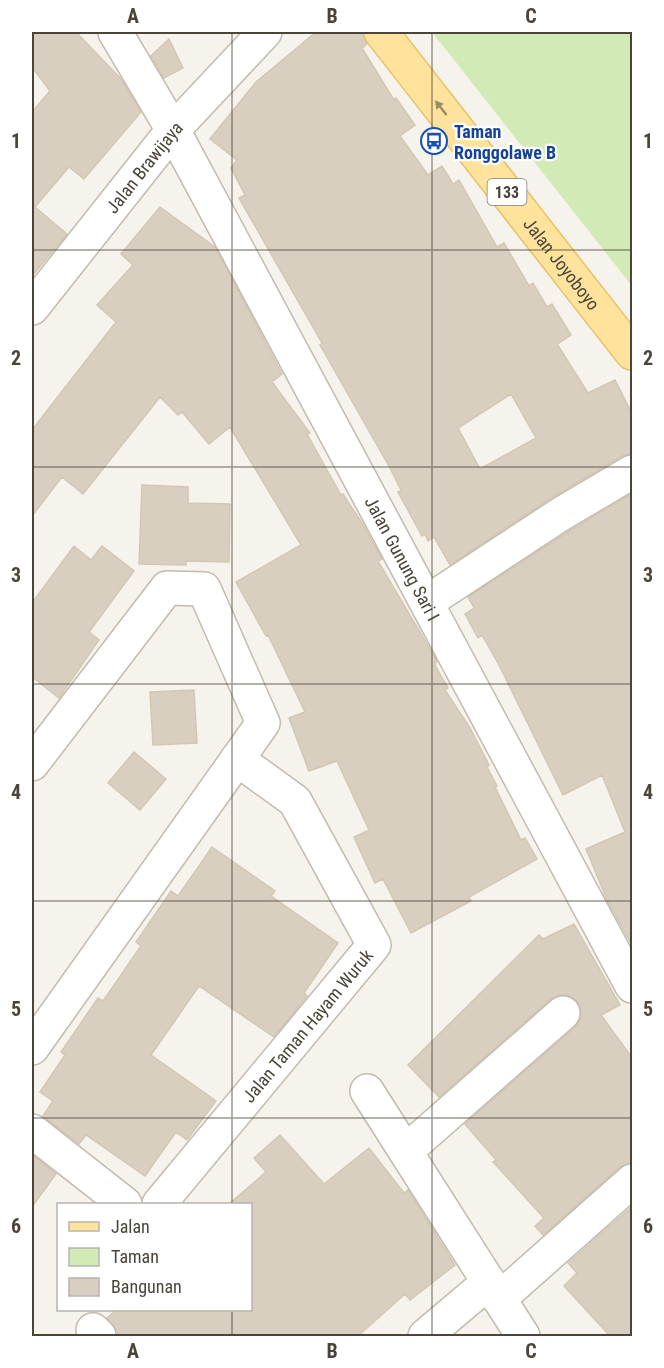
<svg xmlns="http://www.w3.org/2000/svg" width="664" height="1368" font-family="'Roboto Condensed',sans-serif">
<rect width="100%" height="100%" fill="#f6f3ec"/>
<path fill="#d2eab5" d="M432 32H632V286Z"/>
<path fill="#d8cfc1" stroke="#d3c7b4" stroke-width="1.5" fill-rule="evenodd" d="M32 32H76L121 79 141 112 84 179 69 167 35 207 67 234 32 276V112L50 91 32 67Z
M316 32H363L367 44 362 48 394 100 396 98 415 125 400 136 428 175 442 166 453 184 459 180 497 247 504 243 529 286 533 283 547 307 552 304 571 335 557 344 588 393 615 380 633 416V453L622 456 551 498 450 565 434 537 428 541 425 534 422 536 398 492 401 490 390 468 320 345 322 343 239 198 245 195 231 168 237 160 210 139 256 82ZM511 394 536 438 480 469 458 428Z
M169 39 183 68 164 78 151 56Z
M160 207 215 247 282 374 272 382 310 433 307 434 341 495 343 494 362 523 382 559 378 561 437 661 435 665 448 688 445 690 470 728 489 765 487 767 497 786 495 787 521 840 525 838 537 859 469 897 471 901 411 933 383 879 375 883 354 837 369 830 337 761 309 771 289 718 305 712 268 635 266 636 236 582 301 545 230 427 209 444 182 412 178 415 160 397 83 494 62 477 32 516V430L116 322 97 305 133 265 121 254Z
M142 485 188 487V503L230 504 229 562 186 561V565L139 564Z
M633 493V947L607 900 586 849 625 832 602 775 563 795 500 667 482 635 478 638 465 614 474 608 468 597 571 530Z
M74 546 91 560 102 546 134 571 89 632 99 640 59 698 32 677V603Z
M194 690 197 743 153 745 150 692Z
M134 752 166 779 140 810 108 783Z
M212 847 275 891 271 896 338 943 304 993 307 996 274 1037 199 986 151 1055 216 1101 187 1140 176 1132 145 1176 86 1135 79 1144 43 1116 53 1101 40 1092 65 1055 61 1052 98 998 103 1001 141 946 136 942 171 891 178 896Z
M574 924 620 1005 601 1015 633 1059V1163L620 1167 543 1235 535 1226 544 1218 493 1162 496 1160 465 1124 575 1027 581 1018V1010L577 1001 568 995H559L551 999 439 1097 408 1065 539 935 543 939Z
M280 1135 324 1184 369 1148 404 1193 408 1190 455 1265 410 1300 405 1294 358 1336H117V1331L107 1318 116 1310H250V1204H229L266 1172 254 1158Z
M32 1154 56 1174 32 1207Z
M633 1206V1336H610L564 1286 577 1273 568 1263Z"/>
<g fill="none" stroke-linecap="round" stroke-linejoin="round">
<defs>
<g id="minor">
<path id="s1" d="M115 32 173 130 632 986"/>
<path id="s2" d="M32 308 173 130 265 32"/>
<path d="M427 602 561 514 632 472"/>
<path d="M32 764 167 588 204 589 263 723 32 1048"/>
<path d="M367 1091 523 1336"/>
<path d="M32 1131 125 1204"/>
<path d="M406 1151 563 1013"/>
<path id="s3" d="M159 1204 374 945 295 801 237 759"/>
<path d="M499 1299 632 1181"/>
<path d="M93 1330 99 1336"/>
<path d="M425 1336 489 1282"/>
</g>
<g id="major">
<path id="s4" d="M381 32 632 353"/>
</g>
</defs>
<use href="#minor" stroke="#c2bbae" stroke-width="36"/>
<use href="#major" stroke="#e6c16a" stroke-width="36"/>
<use href="#minor" stroke="#fff" stroke-width="33"/>
<use href="#major" stroke="#ffe39c" stroke-width="33"/>
</g>
<defs><path id="oneway-solid" d="M-6-.8H1V-3.2L6.5 0L1 3.2V.8H-6Z" transform="scale(1.5)"/></defs>
<use fill="#9c8c66" href="#oneway-solid" transform="translate(441 108) rotate(-128)"/>
<path fill="none" stroke="#4b4439" stroke-width="1.5" stroke-opacity="0.55" d="M232 32V1204M432 32V1336M32 250H632M32 467H632M32 684H632M32 901H632M32 1118H632M232 1310V1336"/>
<defs>
<symbol id="bus-ring" viewBox="-11 -11 22 22"><circle r="9.5" fill="#fff" stroke="#1a4fb4" stroke-width="1.5"/><path d="M-5-6H5V4H4V6H2V4H-2V6H-4V4H-5ZM-3.5-4V0h7V-4ZM-3.5 1.2v1.5H-2V1.2ZM2 1.2v1.5H3.5V1.2Z" fill="#1a4fb4"/></symbol>
</defs>
<g fill-rule="evenodd">
<use href="#bus-ring" x="419" y="126" width="30" height="30"/>
</g>
<g text-anchor="middle" dominant-baseline="central" stroke-width="4.5" stroke-linejoin="round" paint-order="stroke">
<rect fill="#fff" stroke="#817c74" stroke-width="1.5" x="487.5" y="179" width="39" height="26" rx="4.5"/>
<g font-size="16" font-weight="bold" fill="#4b4439">
<text x="507" y="192">133</text>
</g>
<g font-size="18" font-weight="bold" fill="#164399" stroke="#fff" text-anchor="start">
<text x="454" y="131">Taman<tspan x="454" dy="21">Ronggolawe B</tspan></text>
</g>
<g font-size="18" fill="#4b4439" stroke="#fff">
<text stroke="none"><textPath href="#s2" startOffset="180">Jalan Brawijaya</textPath></text>
<text stroke="none"><textPath href="#s4" startOffset="294">Jalan Joyoboyo</textPath></text>
<text stroke="none"><textPath href="#s1" startOffset="600">Jalan Gunung Sari I</textPath></text>
<text stroke="none"><textPath href="#s3" startOffset="232">Jalan Taman Hayam Wuruk</textPath></text>
</g>
</g>
<rect width="664" height="1368" fill="none" stroke="#ffffff" stroke-width="66"/>
<rect x="57" y="1203" width="195" height="108" fill="#ffffff" stroke="#b7b4b0" stroke-width="1.5"/>
<rect x="69" y="1222" width="30" height="9" fill="#ffe39c" stroke="#b7b4b0" stroke-width="1.5"/>
<text x="111" y="1233" font-size="18" fill="#4b4439">Jalan</text>
<rect x="69" y="1248" width="30" height="18" fill="#d2eab5" stroke="#b7b4b0" stroke-width="1.5"/>
<text x="111" y="1263" font-size="18" fill="#4b4439">Taman</text>
<rect x="69" y="1278" width="30" height="18" fill="#d8cfc1" stroke="#b7b4b0" stroke-width="1.5"/>
<text x="111" y="1293" font-size="18" fill="#4b4439">Bangunan</text>
<rect x="33" y="33" width="598" height="1302" fill="none" stroke="#4b4439" stroke-width="2"/>
<g font-size="20" text-anchor="middle" font-weight="bold" fill="#4b4439">
<text x="133" y="23">A</text>
<text x="332" y="23">B</text>
<text x="531" y="23">C</text>
<text x="16" y="148">1</text>
<text x="648" y="148">1</text>
<text x="16" y="365">2</text>
<text x="648" y="365">2</text>
<text x="16" y="582">3</text>
<text x="648" y="582">3</text>
<text x="16" y="799">4</text>
<text x="648" y="799">4</text>
<text x="16" y="1016">5</text>
<text x="648" y="1016">5</text>
<text x="16" y="1233">6</text>
<text x="648" y="1233">6</text>
<text x="133" y="1358">A</text>
<text x="332" y="1358">B</text>
<text x="531" y="1358">C</text>
</g>
</svg>
